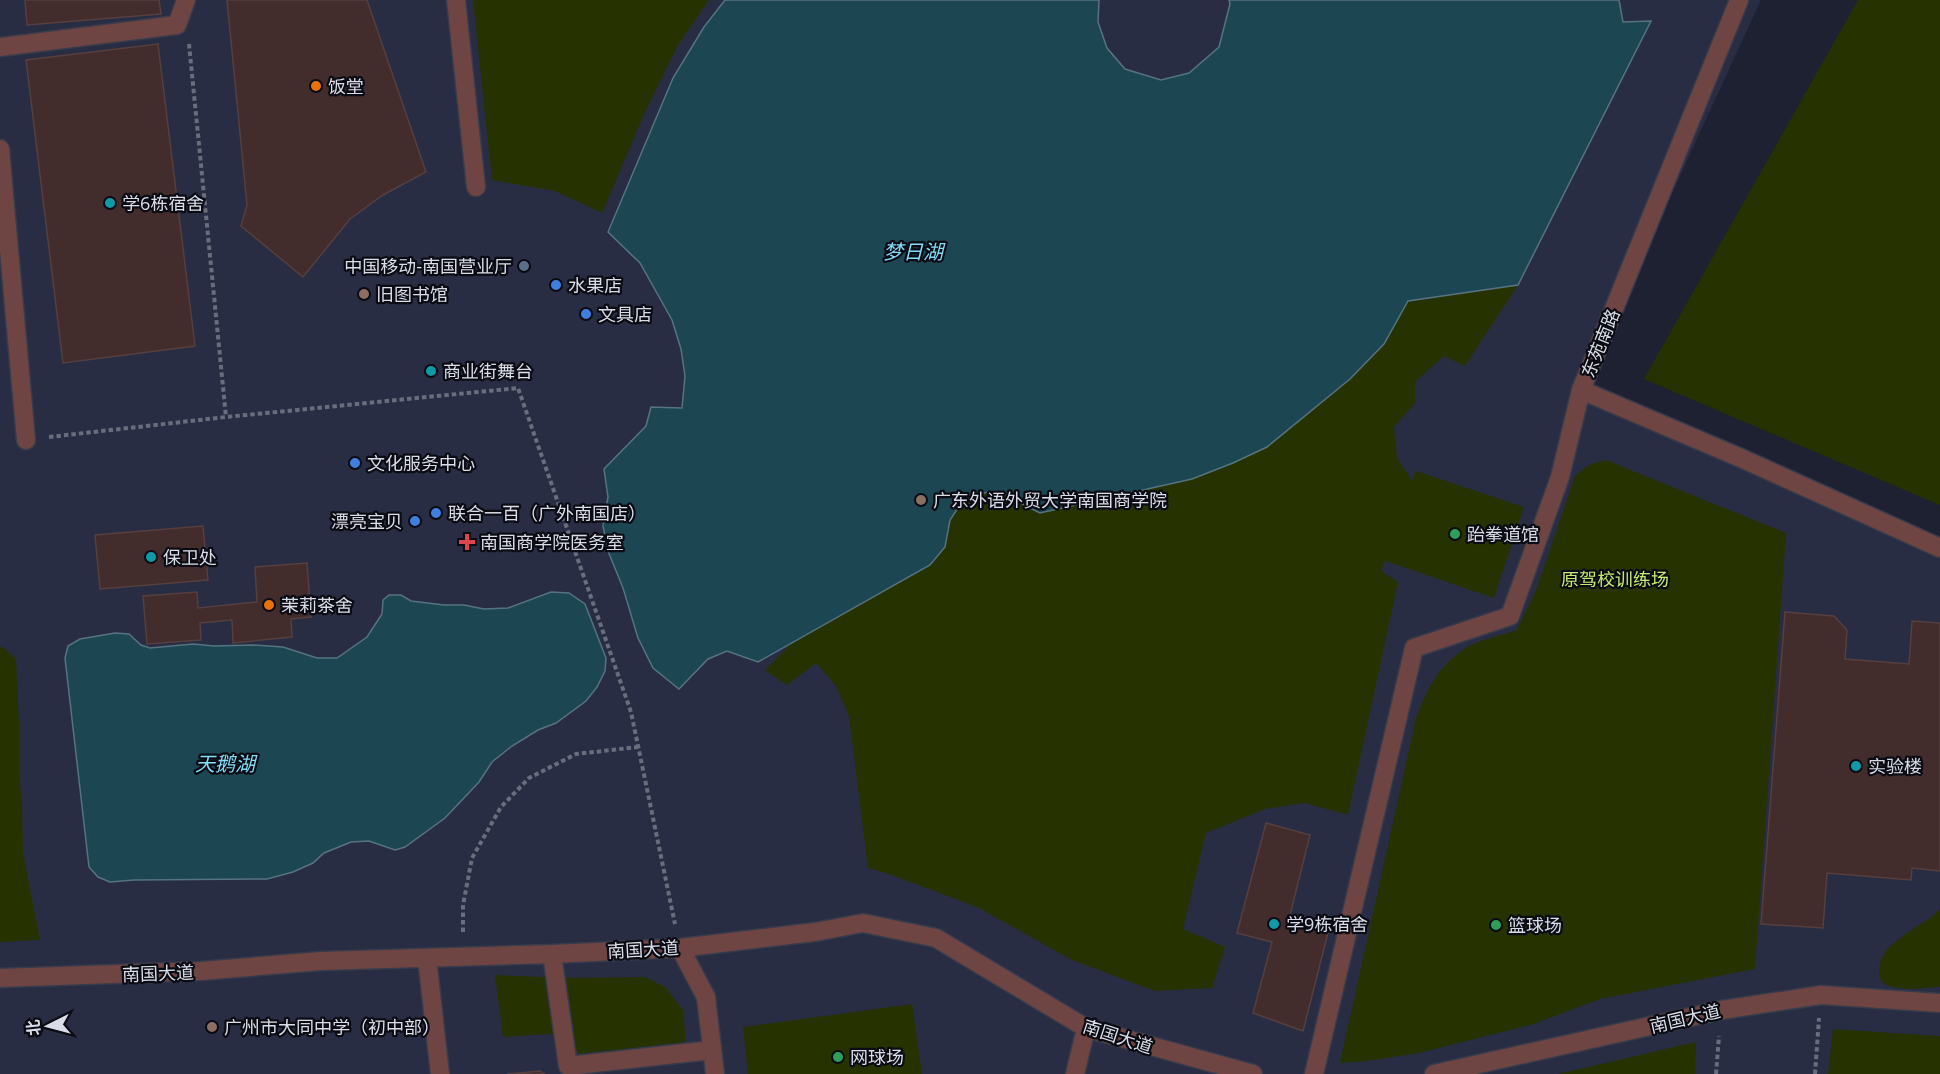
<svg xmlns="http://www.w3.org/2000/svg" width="1940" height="1074" font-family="'Open Sans','Noto Sans SC',sans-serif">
<rect width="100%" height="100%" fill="#1d2132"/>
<path fill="#282d43" d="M0 0H1761L1582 389 1940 540V1074H0Z"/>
<path fill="#263300" d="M473 0H709L678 45 645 112 602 213 555 191 492 180Z
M1858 0H1940V505L1644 379Z
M1518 285 1465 366 1444 356 1415 382V403L1394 427 1397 458 1412 481 1416 471 1524 507 1494 598 1385 561 1381 571 1398 582 1348 815 1305 803 1265 809 1206 833 1183 929 1225 947 1212 988 1155 991 1072 960 977 907 889 874 868 868 849 716 836 686 816 663 787 685 765 670 795 640 930 565 945 547 950 520 966 496 996 491 1040 513 1192 479 1233 463 1267 447 1384 344 1408 301Z
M1606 460 1786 533 1755 969 1600 999 1534 1024 1419 1053 1367 1061 1340 1063 1416 718C1425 693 1438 668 1460 652 1476 640 1499 636 1517 630L1537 588 1575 476 1589 465Z
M0 647H3L16 659 19 723V772L22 804 23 853 40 940 0 942Z
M1940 909V987C1925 987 1880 996 1879 973 1878 940 1921 930 1940 909Z
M495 975 562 978 645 977 665 987 683 1010 686 1042 579 1054 567 1037 551 1034 503 1037Z
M912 1004 922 1074H748L743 1027Z
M1833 1029 1940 1036V1074H1828Z
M1696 1042 1695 1074H1558Z"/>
<path fill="#1d4653" stroke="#567380" stroke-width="1.5" d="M725 0H1099L1098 22 1107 48 1125 69 1161 80 1189 73 1219 47 1230 4 1229 0H1619L1623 22 1651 21 1518 285 1408 301 1384 344 1350 379 1267 447 1233 463 1192 479 1040 513 996 491 966 496 950 520 945 547 930 565 758 662 727 651 708 659 679 689 653 668 638 638 623 588 608 551 603 526 608 497 604 469 646 426 651 407 682 408 685 376 681 349 672 320 640 263 608 232 673 78 704 27Z
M551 592 569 593 585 604 606 658 605 671 597 687 586 701 556 723 538 730 512 746 492 762 479 782 445 818 405 847 395 850 369 841 351 842 324 853 313 863 293 872 267 879 134 880 110 882 98 877 89 867 65 658 68 646 80 639 115 633 129 634 141 645 150 648 193 644 214 646 253 645 283 647 317 658H337L367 637 382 614 383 600 389 595H401L411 601 444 605H464L484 609 508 608Z"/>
<path fill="#432d2c" stroke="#563f3e" stroke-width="1.5" d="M25 0H159L161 14 27 25Z
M227 0H367L426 172 383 195 350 219 303 277 241 226 247 205Z
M158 44 195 346 63 363 26 60Z
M203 526 208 580 100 589 95 535Z
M307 563 311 617 291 619 292 637 233 643 232 620 200 623 201 640 147 644 143 596 197 592 198 608 257 602 255 567Z
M1785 612 1834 616 1847 630 1845 659 1909 664 1912 621 1940 623V871L1912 868 1911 880 1827 873 1823 928 1761 924Z
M1266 823 1310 835 1289 919 1329 929 1303 1031 1253 1013 1272 942 1237 933Z
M540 1071 544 1074H507Z"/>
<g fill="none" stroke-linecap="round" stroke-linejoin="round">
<defs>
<path id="minor" d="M456 0 476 187
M1739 0 1581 390 1743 459 1940 548
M0 47 177 25 186 0
M0 149 26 440
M680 948 706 997 715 1074
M552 954 568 1066 712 1050
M427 958 440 1074
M0 978 201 971 321 961 552 954 680 948 815 932 863 923 936 938 1086 1028 1253 1074
M1075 1074 1086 1028
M1314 1074 1414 648 1510 616 1560 477 1581 390
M1434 1074 1722 1010 1821 995 1940 1003"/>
</defs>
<use href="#minor" stroke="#373b4b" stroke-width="21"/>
<path stroke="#696d7c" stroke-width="4" stroke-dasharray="4.5 3" stroke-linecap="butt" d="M189 44 226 417
M49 437 226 417 518 388 631 712 675 924
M463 932V905L472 858 501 807 529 778 576 754 638 747
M1716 1074 1719 1036
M1815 1074 1819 1018"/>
<use href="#minor" stroke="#6e4542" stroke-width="18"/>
</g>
<g fill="#e8710a" stroke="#0a0b13" stroke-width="2">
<circle cx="316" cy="86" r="6"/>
<circle cx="269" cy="605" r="6"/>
</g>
<g fill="#0f9aa8" stroke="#0a0b13" stroke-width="2">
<circle cx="110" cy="203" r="6"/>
<circle cx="431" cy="371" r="6"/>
<circle cx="151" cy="557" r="6"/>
<circle cx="1856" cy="766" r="6"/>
<circle cx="1274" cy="924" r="6"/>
</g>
<circle fill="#5c6f8a" stroke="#0a0b13" stroke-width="2" cx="524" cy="266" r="6"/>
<g fill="#3f7fe0" stroke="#0a0b13" stroke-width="2">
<circle cx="556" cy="285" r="6"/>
<circle cx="586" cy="314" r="6"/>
<circle cx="355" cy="463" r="6"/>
<circle cx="436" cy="513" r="6"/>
<circle cx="415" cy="521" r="6"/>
</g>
<g fill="#8d6e63" stroke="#0a0b13" stroke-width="2">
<circle cx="364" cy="294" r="6"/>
<circle cx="921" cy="500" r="6"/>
<circle cx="212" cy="1027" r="6"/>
</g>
<g fill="#2e9e5b" stroke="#0a0b13" stroke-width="2">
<circle cx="1455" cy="534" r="6"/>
<circle cx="1496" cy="925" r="6"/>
<circle cx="838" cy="1057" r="6"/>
</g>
<path fill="#e0444e" stroke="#0a0b13" stroke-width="2" d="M464 533h6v6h6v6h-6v6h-6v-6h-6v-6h6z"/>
<g text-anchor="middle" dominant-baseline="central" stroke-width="4.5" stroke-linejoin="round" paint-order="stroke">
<g font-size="18" fill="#dadde8" stroke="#0a0b13" text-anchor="start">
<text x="328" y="86">饭堂</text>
<text x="122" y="203">学6栋宿舍</text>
<text x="512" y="266" text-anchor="end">中国移动-南国营业厅</text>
<text x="568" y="285">水果店</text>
<text x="376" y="294">旧图书馆</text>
<text x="598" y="314">文具店</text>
<text x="443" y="371">商业街舞台</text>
<text x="367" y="463">文化服务中心</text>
<text x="933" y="500">广东外语外贸大学南国商学院</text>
<text x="448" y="513">联合一百（广外南国店）</text>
<text x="403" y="521" text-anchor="end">漂亮宝贝</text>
<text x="1467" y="534">跆拳道馆</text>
<text x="480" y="542">南国商学院医务室</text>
<text x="163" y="557">保卫处</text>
<text x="281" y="605">茉莉茶舍</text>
<text x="1868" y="766">实验楼</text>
<text x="1286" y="924">学9栋宿舍</text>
<text x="1508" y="925">篮球场</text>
<text x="224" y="1027">广州市大同中学（初中部）</text>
<text x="850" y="1057">网球场</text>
</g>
<g font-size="18" fill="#dadde8" stroke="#0a0b13">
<text transform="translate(1600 343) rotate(-68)">东苑南路</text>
<text transform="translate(643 949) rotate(-3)">南国大道</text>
<text transform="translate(158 973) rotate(-2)">南国大道</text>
<text transform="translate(1685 1018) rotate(-13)">南国大道</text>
<text transform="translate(1118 1036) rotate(18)">南国大道</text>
</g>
<g font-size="18" fill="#c5ea6d" stroke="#0a0b13">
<text x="1615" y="579">原驾校训练场</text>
</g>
<g font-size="20" font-style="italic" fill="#82dbf8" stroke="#0a0b13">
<text x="913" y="251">梦日湖</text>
<text x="225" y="763">天鹅湖</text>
</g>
</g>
<g transform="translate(48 1026) rotate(264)" stroke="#0a0b13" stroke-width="4.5" paint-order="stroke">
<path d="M0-4.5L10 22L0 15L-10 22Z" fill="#dadde8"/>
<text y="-9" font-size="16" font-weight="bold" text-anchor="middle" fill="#dadde8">北</text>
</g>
</svg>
